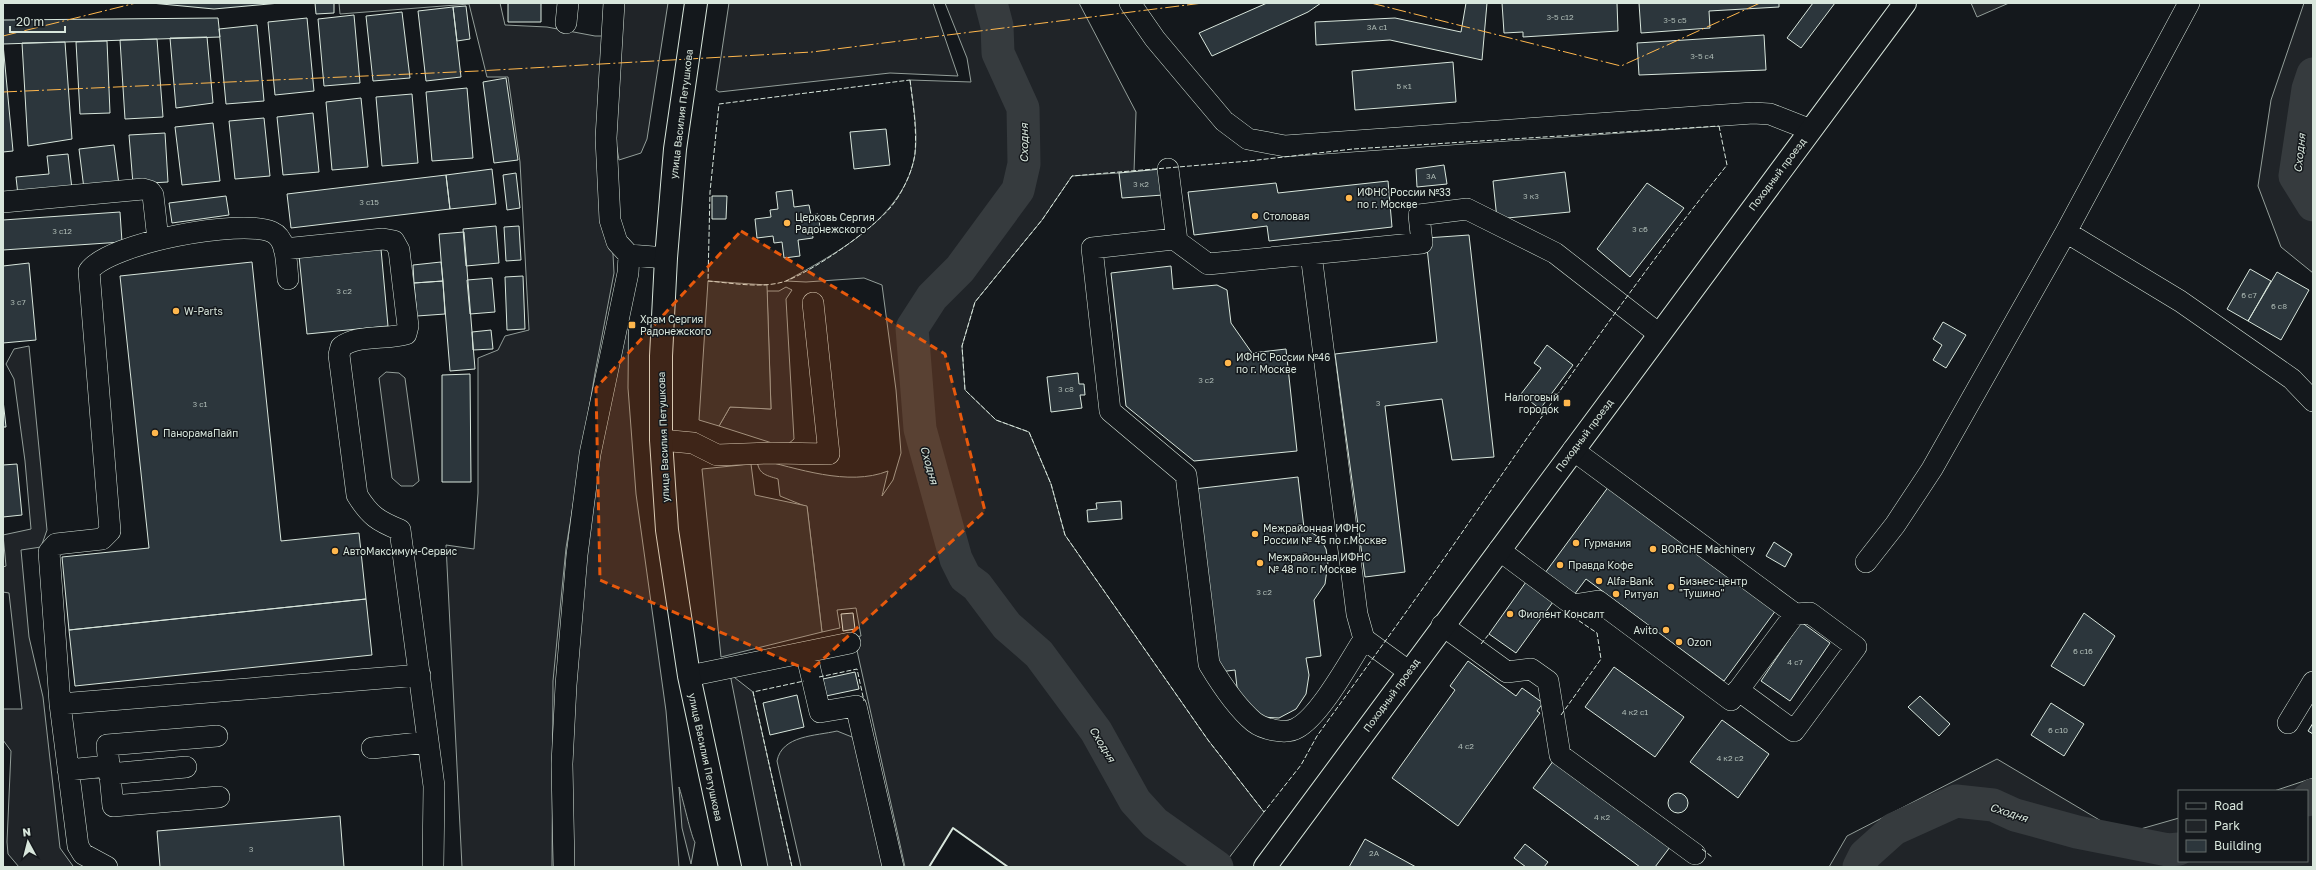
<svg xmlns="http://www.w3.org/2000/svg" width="2316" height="870" font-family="'Golos Text',sans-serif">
<rect width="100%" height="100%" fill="#14181c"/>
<path fill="#202428" stroke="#939e99" d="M339 3H500L505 25 547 27 595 36H612L620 3H668L647 139 641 153 619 160 616 143 605 227 613 254 614 273 595 373 566 548 553 681 552 867H462L446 545 474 549 478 493V358L498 350 505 336 529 330 520 162 508 77H487L469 4 340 14Z
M729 3H933L958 76 890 73 719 92 716 90Z
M945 3H1079L1136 112 1134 172 1072 176 1042 220 975 302 962 346 965 390 996 420 1029 432 1051 484 1065 535 1208 740 1264 812 1222 867H1008L953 828 929 867H905L854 637 861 636 856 608 837 610 840 628 822 632 807 507 780 496 778 479C765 475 758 474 757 459 797 468 848 487 888 471L882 496 893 480 901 453 896 390 882 285 864 278 806 282 786 281C837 253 905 217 915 154 918 130 913 104 910 80L971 82 967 58Z
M2304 3H2313V273L2281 247 2258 186 2271 100Z
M629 283 628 388 636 494 666 711 679 867H572L569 791 581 560Z
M786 287 792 290 786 299 794 439 787 445 772 443 719 426 730 407 771 409 767 291H779Z
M29 346 47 530 41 547 21 550 29 637 43 697 60 848 73 866 71 867H19L8 854 7 842 11 751 3 740V709H22L9 593 3 592V567L6 566 3 535 31 529 25 461 14 379 6 364 14 349Z
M386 372 399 373 405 378 419 481 413 486H401L392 478 379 378Z
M730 674 753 692 792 867H768Z
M837 731 852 737 856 743 884 867H801L777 761C782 735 816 736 837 731Z
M1997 759 2123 834 2179 818V861H2307V791H2274L2313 778V867H1829L1847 836Z
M679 787C682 795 692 840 695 842L691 864 682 828Z"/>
<path fill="#24282b" stroke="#939e99" d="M1971 3H2009L1977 17Z
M708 281 767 285 771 409 730 407 719 426 699 420Z
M751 464 755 495 807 506 822 632 721 657 702 469Z"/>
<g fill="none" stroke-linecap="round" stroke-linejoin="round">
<path stroke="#363b3e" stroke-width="33" d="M991 3 997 26 998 53 1023 108 1024 164 1018 190 960 269 932 297 912 328 920 429 956 559 965 577 977 586 1007 626 1039 654 1096 731 1135 801 1155 823 1217 867
M2313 74 2308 89 2295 176 2313 205
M2307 800 2313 795
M1859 867 1865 855 1894 829 1956 801 1993 805 2015 815 2077 832 2168 850 2179 849"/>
</g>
<path fill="#2c363c" stroke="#d8e6dc" d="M151 3H280L214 9Z
M315 3H334V13L316 14Z
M508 3H541V22H508Z
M1267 3H1321L1308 12 1212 56 1199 33Z
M1466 3H1487L1482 60 1390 40 1316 45 1315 22 1395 18 1461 32Z
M1502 3H1617L1618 31 1523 37V32L1504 33Z
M1639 3H1779V7L1709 11 1710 28 1641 33Z
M1813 3H1835L1801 48 1787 38Z
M466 6 470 39 457 41 453 7Z
M453 7 461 77 426 81 418 11Z
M402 12 410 78 373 81 366 16Z
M354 15 360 83 324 86 318 19Z
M218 18 220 37 3 44V20Z
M307 18 314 91 275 95 268 22Z
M257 25 264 101 226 104 219 29Z
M1764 35 1766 70 1639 75 1637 43Z
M207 37 213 103 176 108 170 38Z
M157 39 163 117 125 119 120 40Z
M107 41 110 113 80 114 76 42Z
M65 42 72 139 28 146 22 43Z
M3 44 13 151 3 152Z
M1453 62 1456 102 1355 110 1352 71Z
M506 78 518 160 494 163 483 82Z
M467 88 473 158 432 161 426 92Z
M412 94 418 163 382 166 376 97Z
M361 98 368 167 332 170 326 102Z
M313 113 319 172 283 175 277 117Z
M264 118 270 176 235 179 229 121Z
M213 123 220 181 182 185 175 127Z
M886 129 890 165 854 169 850 132Z
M165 133 168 182 133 184 129 135Z
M114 145 119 185 84 189 79 149Z
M68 154 72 189 18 195 16 177 49 174 47 156Z
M1444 165 1447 184 1417 187 1416 169Z
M492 169 496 204 450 209 446 175Z
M1161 169 1163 195 1122 198 1119 173Z
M1565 172 1570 212 1497 219 1493 181Z
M516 173 520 208 507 210 503 175Z
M446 175 450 209 291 228 287 194Z
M1388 181 1392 227 1269 241 1267 226 1194 235 1188 192 1276 183 1278 193Z
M1647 183 1684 208 1630 277 1597 249Z
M792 190 794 207 809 205 811 215 818 214 820 227 812 228 813 238 798 240 800 256 784 258 782 242 774 243 773 236 757 238 755 219 771 217 770 210 778 209 776 192Z
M226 196 229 215 172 223 169 203Z
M712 196H727L726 219H712Z
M120 212 122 242 3 250V220Z
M496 226 499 263 466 266 463 229Z
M519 226 521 260 506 261 504 227Z
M464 232 475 369 450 371 439 234Z
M1469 235 1494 457 1452 460 1442 399 1385 406 1405 572 1365 577 1335 354 1437 342 1426 238Z
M381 249 388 326 307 334 299 256Z
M252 262 281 541 359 533 366 599 69 630 62 557 149 548 120 276Z
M441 262 443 281 414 283 413 265Z
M29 263 36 340 3 343V266Z
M1171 266 1173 289 1217 285 1227 290 1231 323 1252 353 1286 349 1297 451 1194 461 1126 406 1111 273Z
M2250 269 2271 281 2248 321 2227 309Z
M2277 272 2309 290 2281 340 2248 321Z
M523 276 525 329 507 330 505 277Z
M492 278 495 312 470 314 467 280Z
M443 281 445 314 417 316 414 283Z
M1943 322 1966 335 1946 368 1933 360 1942 345 1933 339Z
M491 330 493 349 473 350 472 332Z
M1547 345 1573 365 1540 409 1521 394 1541 368 1534 363Z
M1078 373 1079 384H1084L1085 395H1080L1082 408 1051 412 1047 377Z
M470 374 471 482H442V375Z
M3 400 6 427H3Z
M17 464 22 515 3 517V465Z
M1298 477 1304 528 1320 538 1326 549 1328 562 1325 584 1314 600 1321 656 1306 658 1309 675 1306 694 1296 709 1279 718 1260 717 1245 706 1237 687 1235 670 1219 672 1194 489Z
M1609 486 1776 610 1724 681 1586 579 1574 595 1545 573Z
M1121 501 1122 519 1088 522 1087 510 1097 509 1096 503Z
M1774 542 1792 554 1785 567 1766 556Z
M1526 582 1553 602 1516 653 1489 634Z
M366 599 372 655 75 686 69 630Z
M853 613 855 629 843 631 841 614Z
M2084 613 2115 636 2084 686 2051 666Z
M1801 622 1830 643 1790 701 1761 681Z
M1468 661 1516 696 1522 688 1543 703 1537 711 1540 713 1458 826 1392 778 1455 690 1450 686Z
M1614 667 1684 717 1655 757 1585 707Z
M855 672 859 689 826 696 823 679Z
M797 695 804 727 770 735 763 703Z
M1920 696 1950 724 1939 736 1908 707Z
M2051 703 2084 724 2064 756 2031 735Z
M1722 720 1769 754 1738 798 1690 762Z
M2313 723V734L2308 731Z
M1554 760 1670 847 1655 867H1640L1533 788Z
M1668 803a10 10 0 1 1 20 0a10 10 0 1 1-20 0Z
M340 816 344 867H160L157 831Z
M1365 839 1416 867H1349Z
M1525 844 1548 862 1544 867H1526L1514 858Z"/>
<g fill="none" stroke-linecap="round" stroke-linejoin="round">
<defs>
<path id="minor" d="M614 3 606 138 610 220 617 242 629 255
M1130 3 1155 39 1224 121 1248 139 1285 146 1753 113 1770 114 1811 130
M566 23 568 3
M1168 169 1177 241
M3 202 143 189 150 191 153 195 158 240
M2066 232 2180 301 2292 379 2313 401
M284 249 383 239 394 241 399 250 408 326 406 334C386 340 358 334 341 347L339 355 357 495C370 516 378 521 400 530L434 786 433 867
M1311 254 1357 614 1364 639 1408 671
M661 440 693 443 717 455 772 453 829 454 813 303
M1499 550 1573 605 1598 601 1731 700 1795 614 1573 450
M1866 562 1895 525 1932 469 2066 232 2189 3
M1442 625 1507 672 1531 669 1548 681 1560 755 1695 854
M1364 639C1349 662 1320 716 1297 728 1286 735 1263 729 1254 722 1236 707 1221 684 1209 664L1186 475 1110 411 1092 248 1174 239 1208 264 1422 243 1419 215 1467 209 1555 253 1659 334
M806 652 820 712 856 706 893 867
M689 676 850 643
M1738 690 1794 731 1856 647 1810 613 1795 614
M60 704 49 552 56 544 102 539 110 531 89 271C109 243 241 218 272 232 288 239 286 265 288 279
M2288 723 2313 682
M217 736 107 745 113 806 219 797
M372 748 428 742
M68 770 108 766
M109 774 186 767
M107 867 83 854 78 846 60 704 420 675
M564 867 562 764 566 685 577 555 590 454 628 273 629 255 666 258"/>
<path id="major" d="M696 3 675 149 666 258 661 356V440L667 530 689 676 730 867
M1265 867 1905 3"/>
</defs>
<use href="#minor" stroke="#d8e6dc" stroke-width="22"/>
<use href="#major" stroke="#d8e6dc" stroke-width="24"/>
<use href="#minor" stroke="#14181c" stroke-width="21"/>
<use href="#major" stroke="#14181c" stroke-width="22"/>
<path stroke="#d8e6dc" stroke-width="1" stroke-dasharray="5 2" stroke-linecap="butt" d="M910 80C913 104 917 129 915 153 913 171 902 194 890 208 869 232 816 269 786 281 763 289 732 283 708 281L710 192 719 104Z
M1719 126 1727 165C1632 284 1547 409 1461 534 1414 602 1365 669 1317 736L1301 765 1264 812 1208 740 1065 535 1051 484 1029 432 996 420 965 390 962 346 975 302 1042 220 1072 176 1249 161 1353 149Z
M1481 644 1489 634
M819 677 857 669 864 701
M1561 715 1601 659 1597 633 1569 614
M1702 849 1712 857
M792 867 753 692 804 681"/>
<path stroke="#d8e6dc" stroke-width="2" d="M929 867 953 828 1008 867"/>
<path stroke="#ffb74d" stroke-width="1" stroke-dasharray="14 3 2 3" stroke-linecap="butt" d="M1371 3 1621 66 1760 3
M3 36 136 3
M3 92 478 71 812 52 1203 3"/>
</g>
<path fill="#e8590c" fill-opacity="0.2" stroke="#e8590c" stroke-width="3" stroke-dasharray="8 5" stroke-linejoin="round" d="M741 231 945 354 985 511 810 671 600 580 596 388Z"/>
<g fill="#ffb74d" stroke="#14181c" stroke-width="1.5">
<circle cx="1349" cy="198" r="4"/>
<circle cx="1255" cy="216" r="4"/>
<circle cx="787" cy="223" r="4"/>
<circle cx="176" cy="311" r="4"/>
<rect x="628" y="321" width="8" height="8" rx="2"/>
<circle cx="1228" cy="363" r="4"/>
<rect x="1563" y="399" width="8" height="8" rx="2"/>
<circle cx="155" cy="433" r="4"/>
<circle cx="1255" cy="534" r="4"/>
<circle cx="1576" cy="543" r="4"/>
<circle cx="1653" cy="549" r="4"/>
<circle cx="335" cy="551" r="4"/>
<circle cx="1260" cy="563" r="4"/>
<circle cx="1560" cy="565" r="4"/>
<circle cx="1599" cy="581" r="4"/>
<circle cx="1671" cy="587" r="4"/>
<circle cx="1616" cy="594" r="4"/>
<circle cx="1510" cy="614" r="4"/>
<circle cx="1666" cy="630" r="4"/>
<circle cx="1679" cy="642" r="4"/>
</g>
<g text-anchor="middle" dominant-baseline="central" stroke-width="3" stroke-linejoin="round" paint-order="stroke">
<g font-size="8" fill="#adbab4">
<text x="1560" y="17">3-5 с12</text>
<text x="1675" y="20">3-5 с5</text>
<text x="1377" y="27">3A c1</text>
<text x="1702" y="56">3-5 с4</text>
<text x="1404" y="86">5 к1</text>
<text x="1431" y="176">3А</text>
<text x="1141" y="184">3 к2</text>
<text x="1531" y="196">3 к3</text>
<text x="369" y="202">3 с15</text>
<text x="1640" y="229">3 с6</text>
<text x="62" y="231">3 с12</text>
<text x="344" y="291">3 с2</text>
<text x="2249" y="295">6 с7</text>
<text x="18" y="302">3 с7</text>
<text x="2279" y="306">6 с8</text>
<text x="1206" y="380">3 с2</text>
<text x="1066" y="389">3 с8</text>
<text x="1378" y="403">3</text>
<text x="200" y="404">3 с1</text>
<text x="1264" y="592">3 с2</text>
<text x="2083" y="651">6 с16</text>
<text x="1795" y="662">4 с7</text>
<text x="1635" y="712">4 к2 с1</text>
<text x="2058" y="730">6 с10</text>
<text x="1466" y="746">4 с2</text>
<text x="1730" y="758">4 к2 с2</text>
<text x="1602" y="817">4 к2</text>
<text x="251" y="849">3</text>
<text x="1374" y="853">2А</text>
</g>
<g font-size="10" fill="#d8e6dc" stroke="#14181c">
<text transform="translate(681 114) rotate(-83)">улица Василия Петушкова</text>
<text transform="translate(1777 174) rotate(-53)">Походный проезд</text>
<text transform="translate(1584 435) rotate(-53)">Походный проезд</text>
<text transform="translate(663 437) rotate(-92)">улица Василия Петушкова</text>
<text transform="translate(1391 695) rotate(-54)">Походный проезд</text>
<text transform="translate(706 757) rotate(78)">улица Василия Петушкова</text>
</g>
<g font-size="10" fill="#d8e6dc" stroke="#14181c" text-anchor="start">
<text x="1357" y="192">ИФНС России №33<tspan x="1357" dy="12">по г. Москве</tspan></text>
<text x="1263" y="216">Столовая</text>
<text x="795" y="217">Церковь Сергия<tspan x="795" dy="12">Радонежского</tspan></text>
<text x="184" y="311">W-Parts</text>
<text x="640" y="319">Храм Сергия<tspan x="640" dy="12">Радонежского</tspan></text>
<text x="1236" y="357">ИФНС России №46<tspan x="1236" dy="12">по г. Москве</tspan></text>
<text x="1559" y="397" text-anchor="end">Налоговый<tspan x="1559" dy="12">городок</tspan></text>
<text x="163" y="433">ПанорамаПайп</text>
<text x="1263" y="528">Межрайонная ИФНС<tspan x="1263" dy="12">России № 45 по г.Москве</tspan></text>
<text x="1584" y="543">Гурмания</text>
<text x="1661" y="549">BORCHE Machinery</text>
<text x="343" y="551">АвтоМаксимум-Сервиc</text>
<text x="1268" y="557">Межрайонная ИФНС<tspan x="1268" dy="12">№ 48 по г. Москве</tspan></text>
<text x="1568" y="565">Правда Кофе</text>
<text x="1607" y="581">Alfa-Bank</text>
<text x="1679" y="581">Бизнес-центр<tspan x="1679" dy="12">"Тушино"</tspan></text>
<text x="1624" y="594">Ритуал</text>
<text x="1518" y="614">Фиолент Консалт</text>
<text x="1658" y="630" text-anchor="end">Avito</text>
<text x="1687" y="642">Ozon</text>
</g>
<g font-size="11" font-style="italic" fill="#d8e6dc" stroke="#14181c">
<text transform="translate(1023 143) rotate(-90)">Сходня</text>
<text transform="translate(2299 153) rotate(-84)">Сходня</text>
<text transform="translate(930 465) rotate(74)">Сходня</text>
<text transform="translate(1103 744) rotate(59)">Сходня</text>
<text transform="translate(2009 812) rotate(18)">Сходня</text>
</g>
</g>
<rect width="2316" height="870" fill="none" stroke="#d8e6dc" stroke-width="8"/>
<rect x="2178" y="790" width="130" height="72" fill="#14181c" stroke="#626a69"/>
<rect x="2186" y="803" width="20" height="6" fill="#14181c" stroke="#626a69"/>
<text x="2214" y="810" font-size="12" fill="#d8e6dc">Road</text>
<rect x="2186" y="820" width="20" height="12" fill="#202428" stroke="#626a69"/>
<text x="2214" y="830" font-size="12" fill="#d8e6dc">Park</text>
<rect x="2186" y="840" width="20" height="12" fill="#2c363c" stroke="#626a69"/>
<text x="2214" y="850" font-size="12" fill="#d8e6dc">Building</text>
<g transform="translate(28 842) rotate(353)" stroke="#14181c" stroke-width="3" paint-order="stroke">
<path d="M0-3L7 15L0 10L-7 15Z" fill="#d8e6dc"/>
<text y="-6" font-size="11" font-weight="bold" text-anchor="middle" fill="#d8e6dc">N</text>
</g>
<path d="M10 26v6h55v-6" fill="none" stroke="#d8e6dc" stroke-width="2"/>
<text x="16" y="26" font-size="12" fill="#d8e6dc" stroke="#14181c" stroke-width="3" paint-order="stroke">20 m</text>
</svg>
